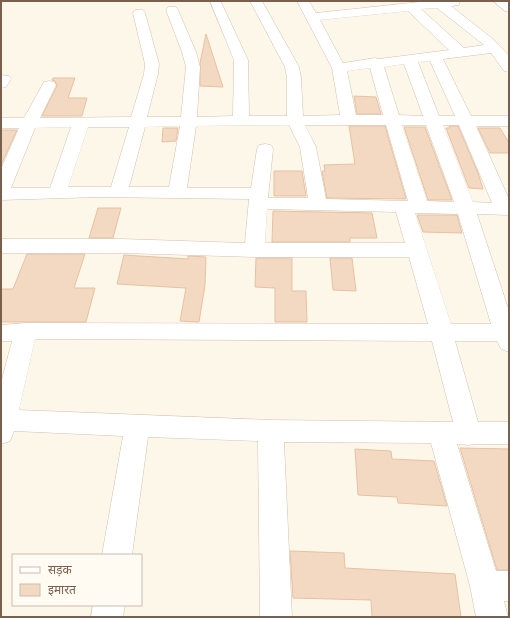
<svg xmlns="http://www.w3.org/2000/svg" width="510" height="618" font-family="Roboto,'Noto Sans Devanagari',sans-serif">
<rect width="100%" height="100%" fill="#fdf7ea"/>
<path fill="#f3d9c1" stroke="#e7c1a1" d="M206 34 223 87 200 86V63Z
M53 78H75L68 98H87L82 116H42L57 86 55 81 52 80Z
M354 96 376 97 381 114H357Z
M349 126H385L406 199 327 198 322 171H325L324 165 355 164Z
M449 126H458L478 173 483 189 469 188 446 128H450Z
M404 127H425L452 200H428Z
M163 128H178L176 141 162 142Z
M478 128H500L509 143V153H490Z
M1 130H17L1 165Z
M274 171H302L306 196H274Z
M98 208H121L113 238H89Z
M273 211 372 213 377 238H350V242H272Z
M417 215H457L462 233 423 232Z
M27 254H85L74 288H95L86 322H1V289H13Z
M124 255 188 259V256L206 257 205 285 199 322 180 321 186 288 117 284Z
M256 258H292V291H306L307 322H275V288L255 287Z
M330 258H352L356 291 333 290Z
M460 448 509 449V570H497Z
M355 449 391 451 392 459 434 461 447 506 398 503 397 497 358 495Z
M290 551 344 553 345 568 455 574 461 617H372L371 600 293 598Z"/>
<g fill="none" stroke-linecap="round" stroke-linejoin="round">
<defs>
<path id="street" d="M210 1 221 2 248 60 249 116H287V78L285 67 250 1H262L299 67 301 78 303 116 340 115 332 68 297 1H309L316 13 429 1H460L459 5 451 6 493 39 509 56V72L504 71 491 53 443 59 471 116H509V126H476L509 199V215L477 214 509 311V352L501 349 497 341H455L478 422H509V444H473L469 445 457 444 496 571H509V601H504L508 617H476L470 586 431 443 284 442 292 617H260L258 441 148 437 132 555H102L123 436 14 431 10 441 1 444V383L12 341H1V325L26 323 428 324 409 257H255L122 253H1V239H122L245 243 249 199 98 197 1 200V169L19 128H1V118H24L44 82 49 81 54 82 56 85 40 118 131 117 144 74 145 64 133 13 135 10H143L145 13 159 64 158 74 147 117H181L186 67 182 52 166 10 168 7H176L178 10 196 52 200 67 197 117 233 116 234 60ZM437 8 484 45 464 48 421 9ZM408 11 449 50 379 59 375 58 343 63 320 20ZM430 61 455 116H439L418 62ZM404 64 423 116 399 115 384 67ZM370 68 383 115H356L347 71ZM289 125 300 147 308 198H268L273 149 271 145 265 144 259 145 257 149 251 188H187L196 126ZM305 125H386L408 201 326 199 316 147ZM402 125H426L454 202 427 201ZM443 125H459L492 203 473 202ZM180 126 169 187H129L145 127ZM71 127 50 188H11L35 128ZM88 127H129L111 187H68ZM267 209 396 212 405 243H265ZM415 213 458 214 491 324H451ZM35 339 432 341 453 422 271 420 19 410Z
M493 1H507L509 2V12L505 11Z
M1 75 9 76 11 79 6 87 1 88Z
M93 605H125L123 617H91Z"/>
</defs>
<use href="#street" stroke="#d1c0af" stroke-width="1"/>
<use href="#street" fill="#fff" fill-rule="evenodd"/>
</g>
<rect width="510" height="618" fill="none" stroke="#7a604c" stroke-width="4"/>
<rect x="12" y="554" width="130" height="52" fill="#fffbf2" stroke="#cabdb0"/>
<rect x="20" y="567" width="20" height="6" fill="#ffffff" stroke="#cabdb0"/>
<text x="48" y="574" font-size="12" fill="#7a604c">सड़क</text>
<rect x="20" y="584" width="20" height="12" fill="#f3d9c1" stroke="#cabdb0"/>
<text x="48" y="594" font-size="12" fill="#7a604c">इमारत</text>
</svg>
